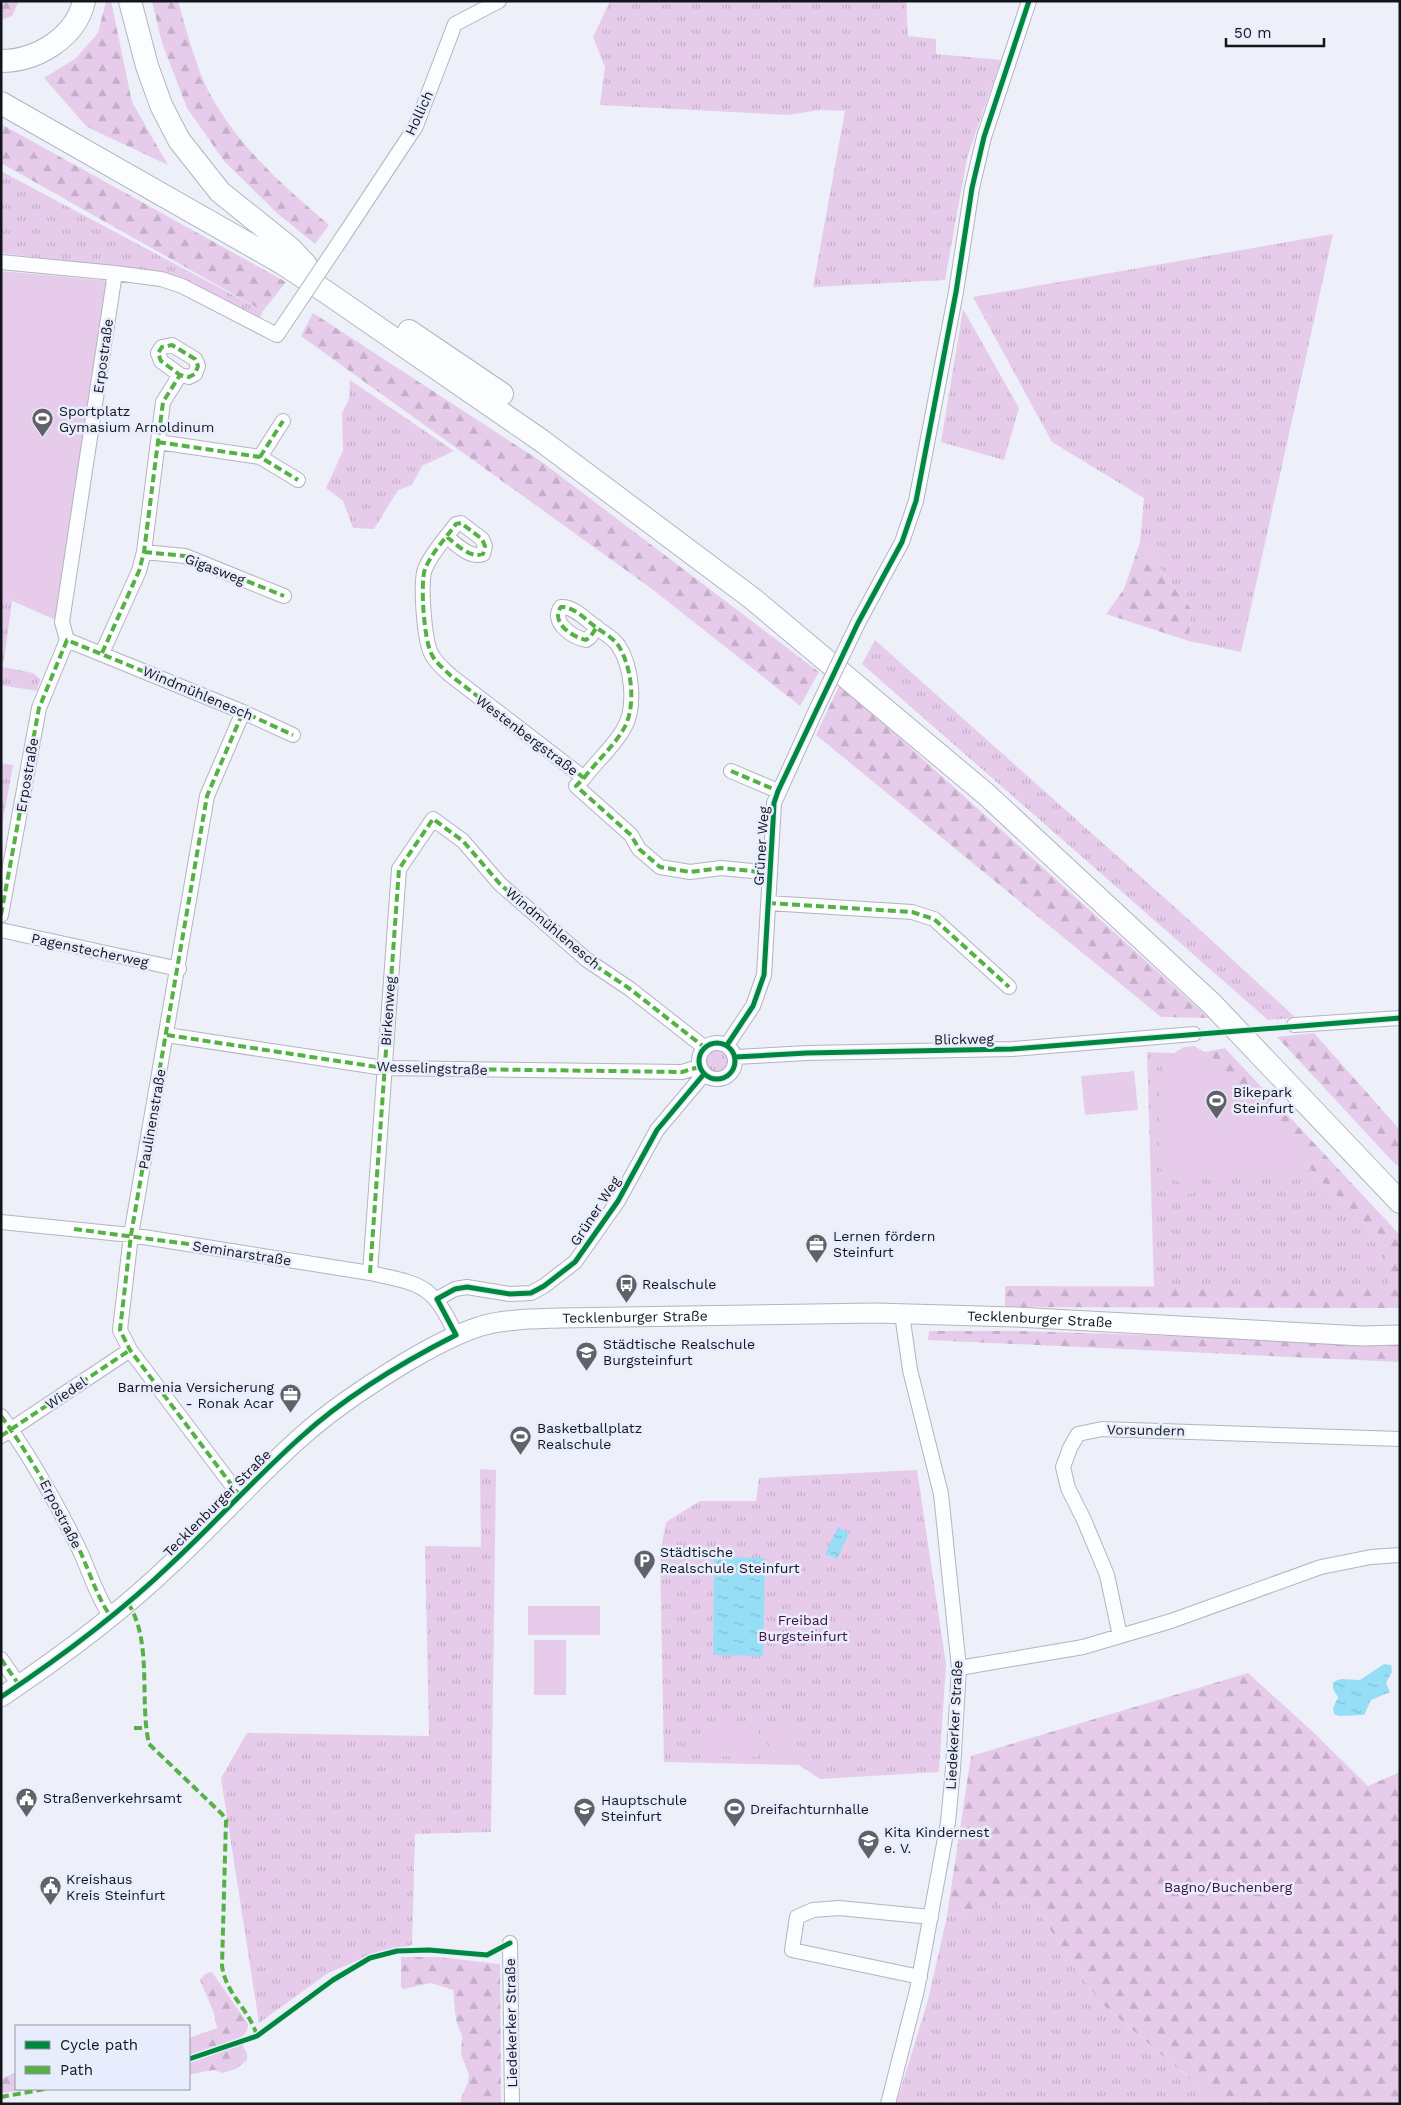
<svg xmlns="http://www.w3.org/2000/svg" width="1401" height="2105" font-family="'Work Sans',sans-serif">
<defs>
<pattern id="grass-tufts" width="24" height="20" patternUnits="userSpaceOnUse" patternTransform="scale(1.25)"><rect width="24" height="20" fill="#e6ccea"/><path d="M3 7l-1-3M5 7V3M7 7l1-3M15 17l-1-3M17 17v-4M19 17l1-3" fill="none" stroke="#c4aec8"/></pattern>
<pattern id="forest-firs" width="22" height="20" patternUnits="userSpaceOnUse" patternTransform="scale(1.25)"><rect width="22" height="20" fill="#e6ccea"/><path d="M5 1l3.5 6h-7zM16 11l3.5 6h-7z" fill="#c4aec8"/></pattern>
<pattern id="water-ripples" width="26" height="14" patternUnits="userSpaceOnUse" patternTransform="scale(1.25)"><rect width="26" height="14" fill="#95def6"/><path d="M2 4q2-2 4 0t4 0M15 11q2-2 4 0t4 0" fill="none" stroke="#80bed2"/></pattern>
</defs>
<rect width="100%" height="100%" fill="#edf0f9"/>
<path fill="url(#grass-tufts)" d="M610 1H906L908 36 936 39V54L1001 60 967 158 945 280 813 287 845 111 821 110 788 115 600 105 605 67 593 37Z
M1 171 263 311 258 321 170 274 1 253Z
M1333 234 1241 652 1189 641 1191 609 1140 542 1144 498 1052 442 973 297Z
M963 309 1019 408 1004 460 941 442Z
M350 380 454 451 422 466 412 485 398 490 374 529 353 528 343 501 326 488 343 451 342 413 349 399Z
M1 596 12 601 3 667 33 673 40 679 37 691 1 685Z
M875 640 1197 927 1296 1018 1268 1020 862 664Z
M1 763 13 765 2 826H1Z
M705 1062a11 11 0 1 1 22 0a11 11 0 1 1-22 0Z
M1147 1052 1194 1054 1379 1237 1391 1288 1154 1287Z
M480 1469 496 1470 491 1832 415 1834 412 1945 380 1951 328 1973 259 2023 221 1778 247 1733 429 1736 425 1546 481 1547Z
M917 1470 946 1664 939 1772 820 1779 799 1765 664 1762 660 1554 666 1522 700 1501H756L759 1478Z
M1027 1896 1100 2002 1219 2104H896L928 2000 947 1916Z"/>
<path fill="url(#forest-firs)" d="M1 1H19L12 16 1 20Z
M106 1H111L132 102 168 165 87 127 44 78 75 59 98 33Z
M152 1H178C186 29 196 67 209 92 237 146 284 186 329 225L315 244 278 214 224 161 187 108 162 43Z
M1 124 286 282 263 311 1 163Z
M313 313 542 462 819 672 800 706 652 589 301 336Z
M1140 542 1191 609 1189 641 1106 614 1124 589Z
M840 684 1209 1018 1161 1017 816 735Z
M1314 1033 1400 1130V1166L1396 1165 1277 1037Z
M1225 1048 1400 1235V1308L1005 1307V1286L1390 1287 1379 1237 1194 1054Z
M929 1331H1019L1400 1343V1362L928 1340Z
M1248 1673 1311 1730 1368 1786 1400 1772V2104H1219L1100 2002 1027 1896 947 1916 971 1756Z
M401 1957H437L500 1964 501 2104H461V2099L468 2082 469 2075 461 2054 462 2036 456 2020 453 1990 431 1983 404 1989 401 1987Z
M212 1972 248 2024C248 2032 244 2036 238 2039L189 2055V2038L217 2028 214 2013 200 1980 205 1974Z
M239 2045H242L247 2053V2060L236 2069 222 2073 215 2070 206 2071 189 2075V2062Z
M16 2072V2089H32L1 2093V2079Z"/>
<path fill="#e6ccea" d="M1 271 110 281 58 621 1 596Z
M1194 1046 1210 1055 1313 1159 1310 1168 1304 1175 1297 1177 1278 1176 1269 1172 1198 1177 1194 1180V1193L1183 1196 1180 1192V1183L1168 1176 1161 1169 1160 1078 1166 1063 1177 1051 1184 1047Z
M1134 1071 1138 1110 1085 1115 1081 1076Z
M528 1606H600V1635H528Z
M534 1640H566V1695H534Z
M770 1722 794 1723 793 1759 768 1758Z
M702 1727 759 1728 758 1757 702 1756Z"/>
<path fill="url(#water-ripples)" d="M838 1527 849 1533 837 1559 825 1554Z
M714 1557 765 1558 763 1656 713 1655Z
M1384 1664 1391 1665 1392 1672 1386 1683 1390 1692 1371 1700 1364 1715 1339 1716 1334 1714 1333 1708 1338 1697 1333 1689V1682L1341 1679 1360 1680Z"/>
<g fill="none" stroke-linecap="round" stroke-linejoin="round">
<defs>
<path id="minor" d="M342 238 416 126 455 24 499 1
M1 262 115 273 62 622 67 640
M115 273 161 279 182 286 277 335 285 323
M158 442 260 457 298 480
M260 457 283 421
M447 537C456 544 470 559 483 554L485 546 482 539 461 523 456 524C446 538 432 552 425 569 420 583 424 642 432 655 436 663 444 669 450 675L584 778 576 786 631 835 639 849 660 867 690 872 721 868 752 871 770 875
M144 552 185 556 284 596
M858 623 902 542 916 501 956 292 972 188 984 137 1029 1
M102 653 139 571 144 552 163 402 180 375 189 377 195 374 198 366 195 359 172 345 162 347 158 353 161 361 180 375
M731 771 778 791
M584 778C596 762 613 747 623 730 637 708 632 666 618 645 613 638 604 633 597 628 587 621 574 606 561 607 550 622 572 637 586 640L590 637 597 627
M768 903 912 912 934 919 1009 987
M1 915 39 708 67 640 243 712 293 735
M1 930 179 969
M1294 1025 1400 1018
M167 1035 384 1068 682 1072 699 1067
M699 1061a18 18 0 1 1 36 0a18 18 0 1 1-36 0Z
M727 1045 753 1006 764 975 774 803 817 708
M735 1057 807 1053 1012 1049 1194 1034
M1 1222 131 1235 370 1273C421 1284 433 1284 456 1335
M370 1273 399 869 433 819 463 841 500 884 587 960 630 989 704 1047
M437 1299 455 1289 467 1287 510 1294 531 1293 544 1286 575 1262 618 1201 657 1130 704 1074
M1 1416C32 1458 57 1504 80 1551 90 1573 97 1597 111 1617
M1 1436 130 1350
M240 1496 130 1350 120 1330 131 1235 207 796 243 712
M1120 1636 1107 1575 1084 1520 1068 1488 1063 1467 1070 1448 1078 1434 1102 1429 1400 1439
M1 1659 19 1685
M959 1668 1083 1647 1171 1621 1321 1567 1371 1557 1400 1555
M510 1943 512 2104
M920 1977 792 1950 797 1917 813 1910 839 1908 931 1917
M888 2104 917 1990 948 1822 953 1769 959 1668 941 1494 910 1370 902 1314"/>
<g id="secondary">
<path id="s1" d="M1 1697C61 1657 119 1614 171 1564 215 1523 256 1477 301 1437 332 1409 367 1386 403 1364 428 1349 453 1335 481 1326 506 1319 534 1319 560 1318L876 1313 1014 1317 1362 1336 1400 1335"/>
</g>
<path id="trunk" d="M130 1 147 66 161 105 179 140 220 192 290 248 306 265
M1 61C37 61 76 37 84 1
M1 103 282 263 326 292 542 441 753 599 987 795 1212 1004 1400 1202
M409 331 502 394"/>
</defs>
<use href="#minor" stroke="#b3b5bd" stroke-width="16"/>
<use href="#secondary" stroke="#b3b5bd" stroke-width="21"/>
<use href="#trunk" stroke="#b3b5bd" stroke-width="24"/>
<use href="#minor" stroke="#fcfdfe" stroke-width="14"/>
<use href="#secondary" stroke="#fcfdfe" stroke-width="19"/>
<use href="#trunk" stroke="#fcfdfe" stroke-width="22"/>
<defs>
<path id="minor-bridge" d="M285 323 342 238
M817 708 858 623"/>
</defs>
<use href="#minor-bridge" stroke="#b3b5bd" stroke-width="16" stroke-linecap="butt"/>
<use href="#minor-bridge" stroke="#fcfdfe" stroke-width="14"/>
<path stroke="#55b145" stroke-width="4" stroke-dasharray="8 4" stroke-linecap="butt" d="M158 442 260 457 298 480
M260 457 283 421
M447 537C456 544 470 559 483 554L485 546 482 539 461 523 456 524C446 538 432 552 425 569 420 583 424 642 432 655 436 663 444 669 450 675L584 778 576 786 631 835 639 849 660 867 690 872 721 868 752 871 770 875
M144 552 185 556 284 596
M102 653 139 571 144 552 163 402 180 375 189 377 195 374 198 366 195 359 172 345 162 347 158 353 161 361 180 375
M731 771 778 791
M584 778C596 762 613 747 623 730 637 708 632 666 618 645 613 638 604 633 597 628 587 621 574 606 561 607 550 622 572 637 586 640L590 637 597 627
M768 903 912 912 934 919 1009 987
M1 915 39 708 67 640 243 712 293 735
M167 1035 384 1068 682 1072 699 1067
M74 1229 211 1247
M370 1273 399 869 433 819 463 841 500 884 587 960 630 989 704 1047
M1 1416C32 1458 57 1504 80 1551 90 1573 97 1597 111 1617
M1 1436 130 1350
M240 1496 130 1350 120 1330 131 1235 207 796 243 712
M128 1603C153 1642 139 1700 149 1744L222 1814 226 1820 222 1966C226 1995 250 2010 257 2036
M1 1659 19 1685
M134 1728H146
M1 2097 45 2089"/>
<defs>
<path id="cycleway" d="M699 1061a18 18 0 1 1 36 0a18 18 0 1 1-36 0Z
M727 1045 753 1006 764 975 773 822 774 803 778 791 858 623 902 542 916 501 956 292 972 188 984 137 1029 1
M735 1057 807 1053 1012 1049 1400 1018
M1 1697C61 1657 119 1614 171 1564 215 1523 256 1477 301 1437 347 1395 401 1363 456 1335L437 1299 455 1289 467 1287 510 1294 531 1293 544 1286 575 1262 618 1201 657 1130 704 1074
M189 2059 257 2036 333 1980 370 1958 397 1951 429 1950 487 1955 510 1943"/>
</defs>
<use href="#cycleway" stroke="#e8edfe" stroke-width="8"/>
<use href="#cycleway" stroke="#00873e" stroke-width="5"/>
</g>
<defs>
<symbol id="stadium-pin" viewBox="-11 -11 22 30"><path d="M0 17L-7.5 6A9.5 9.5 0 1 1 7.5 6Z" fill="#5f6269" stroke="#e8edfe"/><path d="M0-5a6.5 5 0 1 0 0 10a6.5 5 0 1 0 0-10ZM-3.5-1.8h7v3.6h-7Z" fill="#fff"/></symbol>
<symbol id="office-pin" viewBox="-11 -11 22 30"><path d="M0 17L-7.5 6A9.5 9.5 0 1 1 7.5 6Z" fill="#5f6269" stroke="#e8edfe"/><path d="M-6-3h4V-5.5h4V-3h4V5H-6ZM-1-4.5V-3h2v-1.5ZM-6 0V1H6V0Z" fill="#fff"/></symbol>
<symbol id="bus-pin" viewBox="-11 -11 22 30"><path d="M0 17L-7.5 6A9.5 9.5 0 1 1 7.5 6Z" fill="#5f6269" stroke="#e8edfe"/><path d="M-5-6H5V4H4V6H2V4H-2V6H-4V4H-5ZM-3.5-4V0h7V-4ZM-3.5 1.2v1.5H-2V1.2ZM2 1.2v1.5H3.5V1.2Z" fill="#fff"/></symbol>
<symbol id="school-pin" viewBox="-11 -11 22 30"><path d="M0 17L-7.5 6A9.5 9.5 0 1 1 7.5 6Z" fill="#5f6269" stroke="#e8edfe"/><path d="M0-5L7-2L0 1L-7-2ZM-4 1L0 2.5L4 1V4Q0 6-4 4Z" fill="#fff"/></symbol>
<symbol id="parking-pin" viewBox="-11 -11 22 30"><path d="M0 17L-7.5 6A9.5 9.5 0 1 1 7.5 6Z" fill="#5f6269" stroke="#e8edfe"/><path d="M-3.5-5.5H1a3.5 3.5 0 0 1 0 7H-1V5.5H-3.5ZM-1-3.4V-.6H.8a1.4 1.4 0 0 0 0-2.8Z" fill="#fff"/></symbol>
<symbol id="civic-pin" viewBox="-11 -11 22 30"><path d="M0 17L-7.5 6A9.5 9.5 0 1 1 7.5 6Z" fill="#5f6269" stroke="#e8edfe"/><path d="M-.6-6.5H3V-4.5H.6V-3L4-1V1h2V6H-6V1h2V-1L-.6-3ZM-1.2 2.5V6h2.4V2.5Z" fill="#fff"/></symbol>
</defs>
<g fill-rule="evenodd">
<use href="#stadium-pin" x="30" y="406" width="25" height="34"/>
<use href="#stadium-pin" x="1204" y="1088" width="25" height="34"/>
<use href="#office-pin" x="804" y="1232" width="25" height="34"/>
<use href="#bus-pin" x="614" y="1272" width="25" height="34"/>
<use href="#school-pin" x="574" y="1340" width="25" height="34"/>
<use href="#office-pin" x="278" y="1382" width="25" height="34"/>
<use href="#stadium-pin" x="508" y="1424" width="25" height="34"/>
<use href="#parking-pin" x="632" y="1548" width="25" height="34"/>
<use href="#civic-pin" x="14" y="1786" width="25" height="34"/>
<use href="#school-pin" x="572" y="1796" width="25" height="34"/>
<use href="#stadium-pin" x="722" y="1796" width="25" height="34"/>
<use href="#school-pin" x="856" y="1828" width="25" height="34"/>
<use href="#civic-pin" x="38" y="1874" width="25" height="34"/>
</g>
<g text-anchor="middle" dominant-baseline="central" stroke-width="5" stroke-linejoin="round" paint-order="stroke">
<g font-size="14" fill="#13151c" stroke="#e8edfe">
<text transform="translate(419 113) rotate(-65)">Hollich</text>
<text transform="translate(103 356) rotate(-82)">Erpostraße</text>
<text transform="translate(215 569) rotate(21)">Gigasweg</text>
<text transform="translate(198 693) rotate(23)">Windmühlenesch</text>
<text transform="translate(527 735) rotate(37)">Westenbergstraße</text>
<text transform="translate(27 775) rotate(-80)">Erpostraße</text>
<text transform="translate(761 846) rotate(-86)">Grüner Weg</text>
<text transform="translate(553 928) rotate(40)">Windmühlenesch</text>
<text transform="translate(90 950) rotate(12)">Pagenstecherweg</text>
<text transform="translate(388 1011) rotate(-86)">Birkenweg</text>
<text transform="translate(964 1039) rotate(-1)">Blickweg</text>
<text transform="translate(432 1068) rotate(2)">Wesselingstraße</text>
<text transform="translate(152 1119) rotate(-80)">Paulinenstraße</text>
<text transform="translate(595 1211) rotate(-57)">Grüner Weg</text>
<text transform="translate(242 1253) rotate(9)">Seminarstraße</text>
<text stroke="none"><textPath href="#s1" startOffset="765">Tecklenburger Straße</textPath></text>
<text stroke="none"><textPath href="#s1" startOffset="1170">Tecklenburger Straße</textPath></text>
<text transform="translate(66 1393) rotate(-34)">Wiedel</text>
<text transform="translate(1146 1430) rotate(1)">Vorsundern</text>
<text transform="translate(217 1503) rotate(-45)">Tecklenburger Straße</text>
<text transform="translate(61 1514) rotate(63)">Erpostraße</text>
<text transform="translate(954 1725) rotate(-87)">Liedekerker Straße</text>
<text transform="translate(511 2023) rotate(-91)">Liedekerker Straße</text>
</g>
<g font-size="14" fill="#13151c" stroke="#e8edfe" text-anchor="start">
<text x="59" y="411">Sportplatz<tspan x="59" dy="16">Gymasium Arnoldinum</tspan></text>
<text x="1233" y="1092">Bikepark<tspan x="1233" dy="16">Steinfurt</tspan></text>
<text x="833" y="1236">Lernen fördern<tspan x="833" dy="16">Steinfurt</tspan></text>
<text x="642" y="1284">Realschule</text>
<text x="603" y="1344">Städtische Realschule<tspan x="603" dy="16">Burgsteinfurt</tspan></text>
<text x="274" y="1387" text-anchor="end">Barmenia Versicherung<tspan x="274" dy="16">- Ronak Acar</tspan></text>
<text x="537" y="1428">Basketballplatz<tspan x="537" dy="16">Realschule</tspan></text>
<text x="660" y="1552">Städtische<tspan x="660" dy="16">Realschule Steinfurt</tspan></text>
<text x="43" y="1798">Straßenverkehrsamt</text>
<text x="601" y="1800">Hauptschule<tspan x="601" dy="16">Steinfurt</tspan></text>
<text x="750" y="1809">Dreifachturnhalle</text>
<text x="884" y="1832">Kita Kindernest<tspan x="884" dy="16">e. V.</tspan></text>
<text x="66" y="1879">Kreishaus<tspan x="66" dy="16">Kreis Steinfurt</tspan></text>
</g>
<g font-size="14" fill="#450e43" stroke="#e8edfe">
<text x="803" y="1620">Freibad<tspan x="803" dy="16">Burgsteinfurt</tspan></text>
<text x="1228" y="1887">Bagno/Buchenberg</text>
</g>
</g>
<rect width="1401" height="2105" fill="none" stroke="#13151c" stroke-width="5"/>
<rect x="15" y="2025" width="175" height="65" fill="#e8edfe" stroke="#9397a4"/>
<rect x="25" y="2041" width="25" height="8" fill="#00873e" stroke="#9397a4"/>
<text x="60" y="2050" font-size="15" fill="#13151c">Cycle path</text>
<rect x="25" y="2066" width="25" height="8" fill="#55b145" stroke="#9397a4"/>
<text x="60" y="2075" font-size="15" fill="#13151c">Path</text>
<path d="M1226 38v8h98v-8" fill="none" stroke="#13151c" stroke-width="2.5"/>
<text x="1234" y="38" font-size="15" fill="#13151c" stroke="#e8edfe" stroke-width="4" paint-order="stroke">50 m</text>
</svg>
